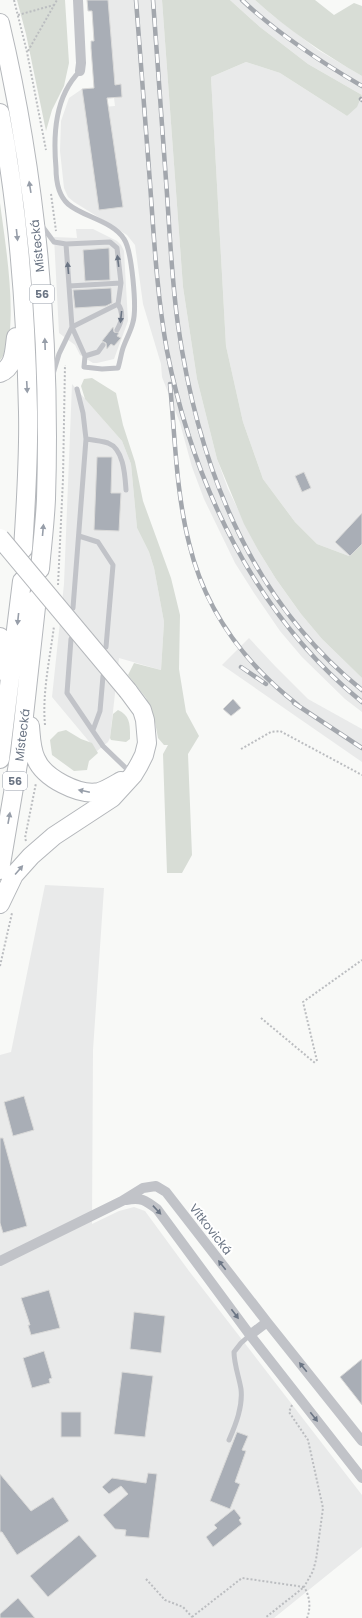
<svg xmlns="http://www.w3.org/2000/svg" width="362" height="1618" font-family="Poppins,sans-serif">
<rect width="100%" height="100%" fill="#f8f9f7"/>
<path fill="#e9eaea" d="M87 0H162L183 287 197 379 217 459 228 489 258 550 276 579 301 614 322 639 362 678V712L345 699 302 657 280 631 254 593 235 563 204 499 192 467 180 423 162 377 161 364 143 304 135 245 127 235 74 202 68 197 64 188 60 151 61 121 69 98 82 89 89 88 92 108 115 106 114 98 99 99 92 11Z
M230 0H255L271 14 318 50 362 76V543L349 556 317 544 295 522 263 479 243 422 226 346 211 77 246 62 280 73 347 116 362 95 308 64 260 27Z
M76 229H93L117 241 121 245 124 251 128 321 114 359 97 363H93L80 355 75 345 59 333 54 237 77 238Z
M72 384 122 441 131 464 137 528 149 552 154 568 164 622 161 670 119 658 110 738 108 742 97 751 52 697 64 584Z
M249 638 275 666 308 699 362 729V762L222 665Z
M45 885 104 888 93 1050 92 1224 119 1211 134 1207 145 1211 189 1271 362 1495V1547L274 1618H0V1055L11 1052Z"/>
<path fill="#d8ddd6" d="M17 0H65L69 63 64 86 52 110 46 131 26 34Z
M162 0H230L260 27 308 64 362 95 357 107 347 116 280 73 246 62 211 77 226 346 243 422 263 479 295 522 317 544 349 556 362 543V678L322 639 301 614 276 579 258 550 244 524 217 459 197 379 183 287Z
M255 0H315L334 15 354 3 362 6V76C324 54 288 30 255 0Z
M0 203C4 235 22 338 0 360Z
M92 378 116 393 123 425 135 462 143 501 171 578 180 615 179 669 186 712 199 736 188 754 192 855 182 873H167L163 754 168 745H164L158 738 155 722 146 698 128 675 134 663 161 670 164 622 154 568 149 552 137 528 131 464 122 441 85 399 81 386 84 379Z
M118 710C131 716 130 726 130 739L126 742 111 740 110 738 113 714Z
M66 730 81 739 92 743 98 753 89 761 87 770 74 771 52 755 50 740 58 732Z"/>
<path fill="#a9aeb6" stroke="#dadad9" d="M87 0H108L115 85 121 84 122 97 107 98 123 207 99 210 82 89 94 88 91 48V41H94L92 11H88Z
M109 248 110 280 85 281 83 250Z
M111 288 112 303 106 306 75 308 73 290Z
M113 327 114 332 119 333 117 336 121 338 114 346 111 344 107 349 106 343 102 341Z
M97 457H112L111 493H121L119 531 94 530Z
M304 472 311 488 302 492 295 476Z
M362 513V544L350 556 335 542Z
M233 699 241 708 231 716 223 709Z
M24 1096 34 1130 13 1136 4 1102Z
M0 1138H3L27 1226 3 1233 0 1223Z
M49 1290 60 1328 31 1335 28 1325H30L21 1298Z
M134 1312 165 1316 161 1353 130 1349Z
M44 1351 52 1378 49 1379 50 1383 32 1388 23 1358Z
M362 1359V1405L340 1377Z
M122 1372 153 1376 145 1437 114 1434Z
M61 1412H81V1437H61Z
M237 1432 248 1436 242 1450 246 1451 235 1482 240 1484 230 1509 210 1501Z
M148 1473 157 1474 149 1538 125 1536 126 1530 115 1529 103 1515 128 1494 121 1486 109 1494 102 1487 112 1478 146 1483Z
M0 1474 31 1511 53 1497 69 1521 17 1555 2 1532H0Z
M234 1509 241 1518 239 1520 242 1524 213 1547 206 1537 217 1528 214 1525Z
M79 1535 97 1556 48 1597 30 1576Z
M18 1598 35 1618H0V1614Z"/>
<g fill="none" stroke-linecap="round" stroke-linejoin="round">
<defs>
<path id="highway" d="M0 23C37 179 51 339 46 499 45 522 42 546 40 569
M0 113C19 211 26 312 28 412 29 457 26 503 23 549
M0 373C15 367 14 350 16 337
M0 637 5 672
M30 726C31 737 31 749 36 759 44 778 79 796 99 792 106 790 114 785 121 781
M0 759 22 581
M0 870 20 752 37 598
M0 904 14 875 31 856 54 836 112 798 133 775 139 765 144 755 147 743 145 720 142 710 128 691"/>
</defs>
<use href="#highway" stroke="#b4b7bb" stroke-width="20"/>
<path stroke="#bbbdc0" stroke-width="2" stroke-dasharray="2 2" stroke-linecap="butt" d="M14 0 27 52 46 150
M18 15 54 5
M28 51 57 0
M51 194 56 231
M58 585 63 479 65 365
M45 725C42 693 50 658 54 626
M241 749 271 732 280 731 362 775
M26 841 25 838 36 783
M0 966 12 913
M261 1018 315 1063
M317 1061 303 1002 362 960
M292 1405 289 1412 308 1440 323 1508 316 1560 313 1571 304 1587C310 1596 311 1608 307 1618
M146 1579 165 1600 183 1607 192 1617
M192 1617 242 1578 304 1587 265 1618"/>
<path stroke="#c1c3c8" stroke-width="5" d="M42 226 54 242 66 244 72 327 59 354 53 374
M66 244 110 242 117 248 121 283 118 304 72 327 85 356 84 367 102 369 118 368C120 362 121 354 123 348 126 339 131 331 133 322 137 308 132 251 124 239 113 221 83 217 68 204 58 195 56 180 56 168 53 134 55 96 80 71
M69 286 121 283
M117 330C122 321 124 313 118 304
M85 356 98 352 103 345
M86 439C93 440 101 441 108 443 124 449 125 476 126 490
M79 536 98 542 113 565 106 647
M73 608 86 439 83 413 77 389
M71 639 67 693 103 746 131 773
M93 730 100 711 103 676
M229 1440C236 1424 243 1406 241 1389 239 1377 234 1364 234 1352L241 1343 250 1335"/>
<path stroke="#c1c3c8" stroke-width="10" d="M78 0 81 63 80 71
M126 1200C141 1197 145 1200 157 1209L250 1335 362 1478
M0 1261 122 1201 143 1188 156 1186 166 1192 267 1322 362 1441
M250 1335 267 1322"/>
<use href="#highway" stroke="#fff" stroke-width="18"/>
<defs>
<path id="rail" d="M136 0C141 61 145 122 150 183 154 239 157 295 167 351 193 483 255 616 362 702
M153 0C158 65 162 130 167 194 170 238 172 282 178 325 198 465 249 599 362 690
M242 0C278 34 319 61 362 86
M361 99 362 100
M170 384C175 436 176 492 189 543 205 611 244 663 298 705
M241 667 266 684
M294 703 362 748"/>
</defs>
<use href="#rail" stroke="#a3a7ad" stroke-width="4.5"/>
<use href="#rail" stroke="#fff" stroke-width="3" stroke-dasharray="9" stroke-linecap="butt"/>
<defs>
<path id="highway-bridge" d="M0 538 128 691"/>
</defs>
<use href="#highway-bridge" stroke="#b4b7bb" stroke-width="20" stroke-linecap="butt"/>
<use href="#highway-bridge" stroke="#fff" stroke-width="18"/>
</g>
<defs><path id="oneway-solid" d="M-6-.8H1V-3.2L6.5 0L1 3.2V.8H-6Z"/></defs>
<g fill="#979ea9">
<use href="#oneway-solid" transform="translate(30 187) rotate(-99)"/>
<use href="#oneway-solid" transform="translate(17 235) rotate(84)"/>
<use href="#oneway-solid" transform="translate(45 344) rotate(-92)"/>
<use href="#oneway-solid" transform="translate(27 387) rotate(87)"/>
<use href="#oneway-solid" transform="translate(43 530) rotate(-85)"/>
<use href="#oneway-solid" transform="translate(18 619) rotate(96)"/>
<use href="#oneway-solid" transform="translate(84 791) rotate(-168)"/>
<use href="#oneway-solid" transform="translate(9 818) rotate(-80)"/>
<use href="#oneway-solid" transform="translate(19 870) rotate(-49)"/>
</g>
<g fill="#6b7584">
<use href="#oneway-solid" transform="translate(118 261) rotate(-97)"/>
<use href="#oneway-solid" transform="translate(68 268) rotate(-95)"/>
<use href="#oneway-solid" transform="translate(121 317) rotate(96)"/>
<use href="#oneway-solid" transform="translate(157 1210) rotate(47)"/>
<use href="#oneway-solid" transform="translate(222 1265) rotate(-128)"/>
<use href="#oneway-solid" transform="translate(235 1314) rotate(53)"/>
<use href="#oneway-solid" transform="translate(303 1367) rotate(-129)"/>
<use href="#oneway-solid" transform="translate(314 1417) rotate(52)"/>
</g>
<g text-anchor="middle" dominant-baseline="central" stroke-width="4" stroke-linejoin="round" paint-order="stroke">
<g fill="#fff" stroke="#979ea9" stroke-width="1">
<rect x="30" y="285" width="24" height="18" rx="3"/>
<rect x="3" y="772" width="24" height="18" rx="3"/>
</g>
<g font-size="11" font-weight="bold" fill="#6b7584">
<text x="42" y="294">56</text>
<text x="15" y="781">56</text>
</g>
<g font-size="12" fill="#6b7584" stroke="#fff">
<text transform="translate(37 246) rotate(-96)">Místecká</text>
<text transform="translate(22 735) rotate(-83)">Místecká</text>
<text transform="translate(211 1229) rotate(52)">Vítkovická</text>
</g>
</g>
</svg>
